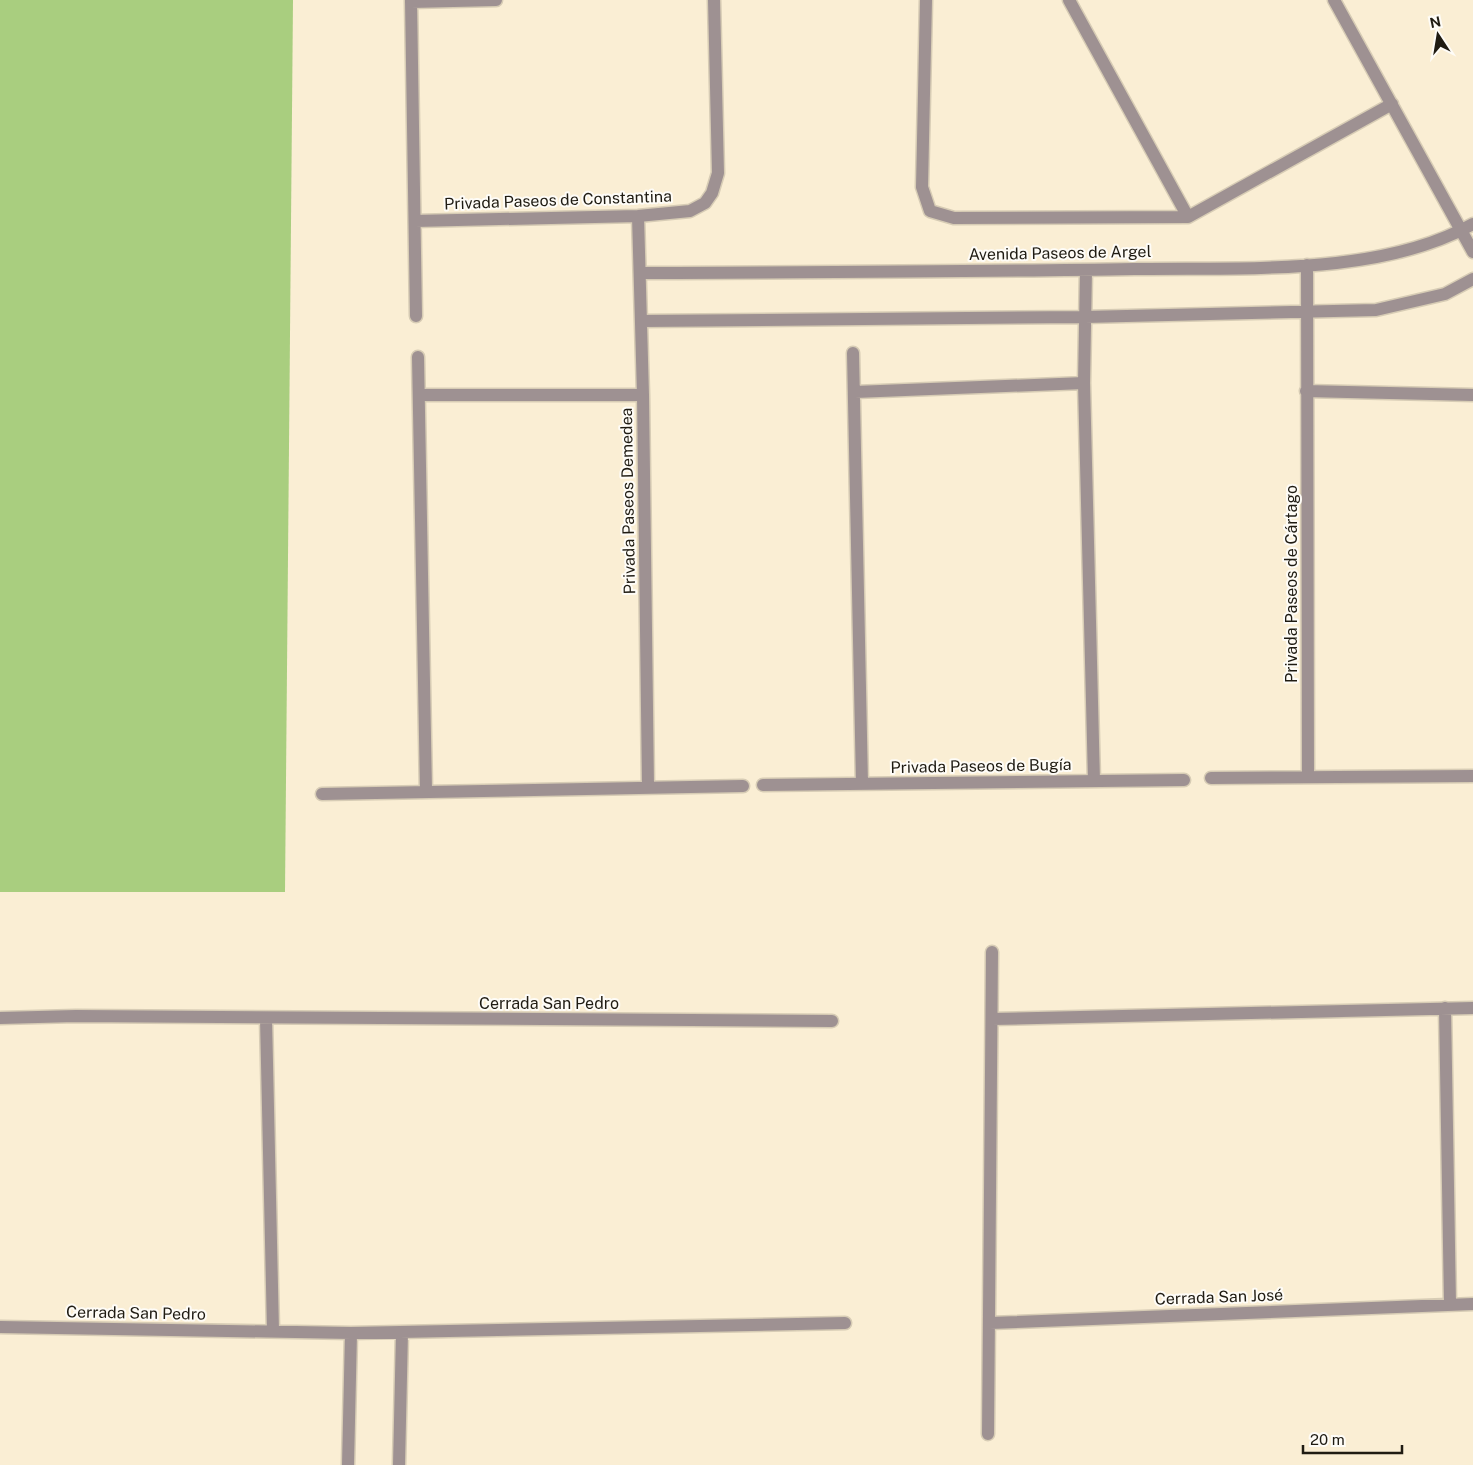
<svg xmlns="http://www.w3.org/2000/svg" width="1473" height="1465" font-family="'Public Sans',sans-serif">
<rect width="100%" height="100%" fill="#faeed4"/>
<path fill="#a9ce7f" d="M0 0H293L285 892H0Z"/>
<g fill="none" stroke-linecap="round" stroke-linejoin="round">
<defs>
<path id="minor" d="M411 0 416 316
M926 0 922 187 930 211 954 218 1188 217 1392 104
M1069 0 1188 217
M1334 0 1473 252
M411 2 496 0
M638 216 643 395 648 786
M415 221 638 216 690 211 705 203 712 193 718 173 714 0
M1307 265 1308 777
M1086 270 1084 383 1094 781
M640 273C805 272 969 272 1134 269 1239 267 1379 277 1473 224
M642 321 1085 317 1376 310 1445 294 1473 279
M853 353 862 784
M418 357 426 791
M1306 391 1473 395
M855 392 1084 383
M420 395H643
M1211 778 1473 776
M763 785 1184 780
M322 794 743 786
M1445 1008 1450 1304
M0 1018 76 1016 832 1021
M266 1018 273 1331
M992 1019 1473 1008
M990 1323 1473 1304
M0 1327 351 1333 845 1323
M988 1434 992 952
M348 1465 351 1333
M399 1465 402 1332"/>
</defs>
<use href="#minor" stroke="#d7ccb5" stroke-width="15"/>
<use href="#minor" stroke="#9e9192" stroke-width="12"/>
</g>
<g text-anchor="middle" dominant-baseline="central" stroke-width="4" stroke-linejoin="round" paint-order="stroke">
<g font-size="16" fill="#1f1b12" stroke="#fefcf7">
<text transform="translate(558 200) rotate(-2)">Privada Paseos de Constantina</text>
<text transform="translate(1060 253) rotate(-1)">Avenida Paseos de Argel</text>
<text transform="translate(628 501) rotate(-91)">Privada Paseos Demedea</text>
<text transform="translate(1291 584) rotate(-90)">Privada Paseos de Cártago</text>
<text transform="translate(981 766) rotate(-1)">Privada Paseos de Bugía</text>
<text x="549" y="1003">Cerrada San Pedro</text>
<text transform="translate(1219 1297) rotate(-2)">Cerrada San José</text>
<text transform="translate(136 1313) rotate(1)">Cerrada San Pedro</text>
</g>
</g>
<g transform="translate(1438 35) rotate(348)" stroke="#fefcf7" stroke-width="4" paint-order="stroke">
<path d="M0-4L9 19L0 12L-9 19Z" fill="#1f1b12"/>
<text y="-8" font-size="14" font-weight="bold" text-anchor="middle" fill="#1f1b12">N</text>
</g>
<path d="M1303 1445v8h99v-8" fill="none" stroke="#1f1b12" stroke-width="2.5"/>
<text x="1310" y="1445" font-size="15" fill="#1f1b12" stroke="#fefcf7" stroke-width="4" paint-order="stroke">20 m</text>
</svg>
